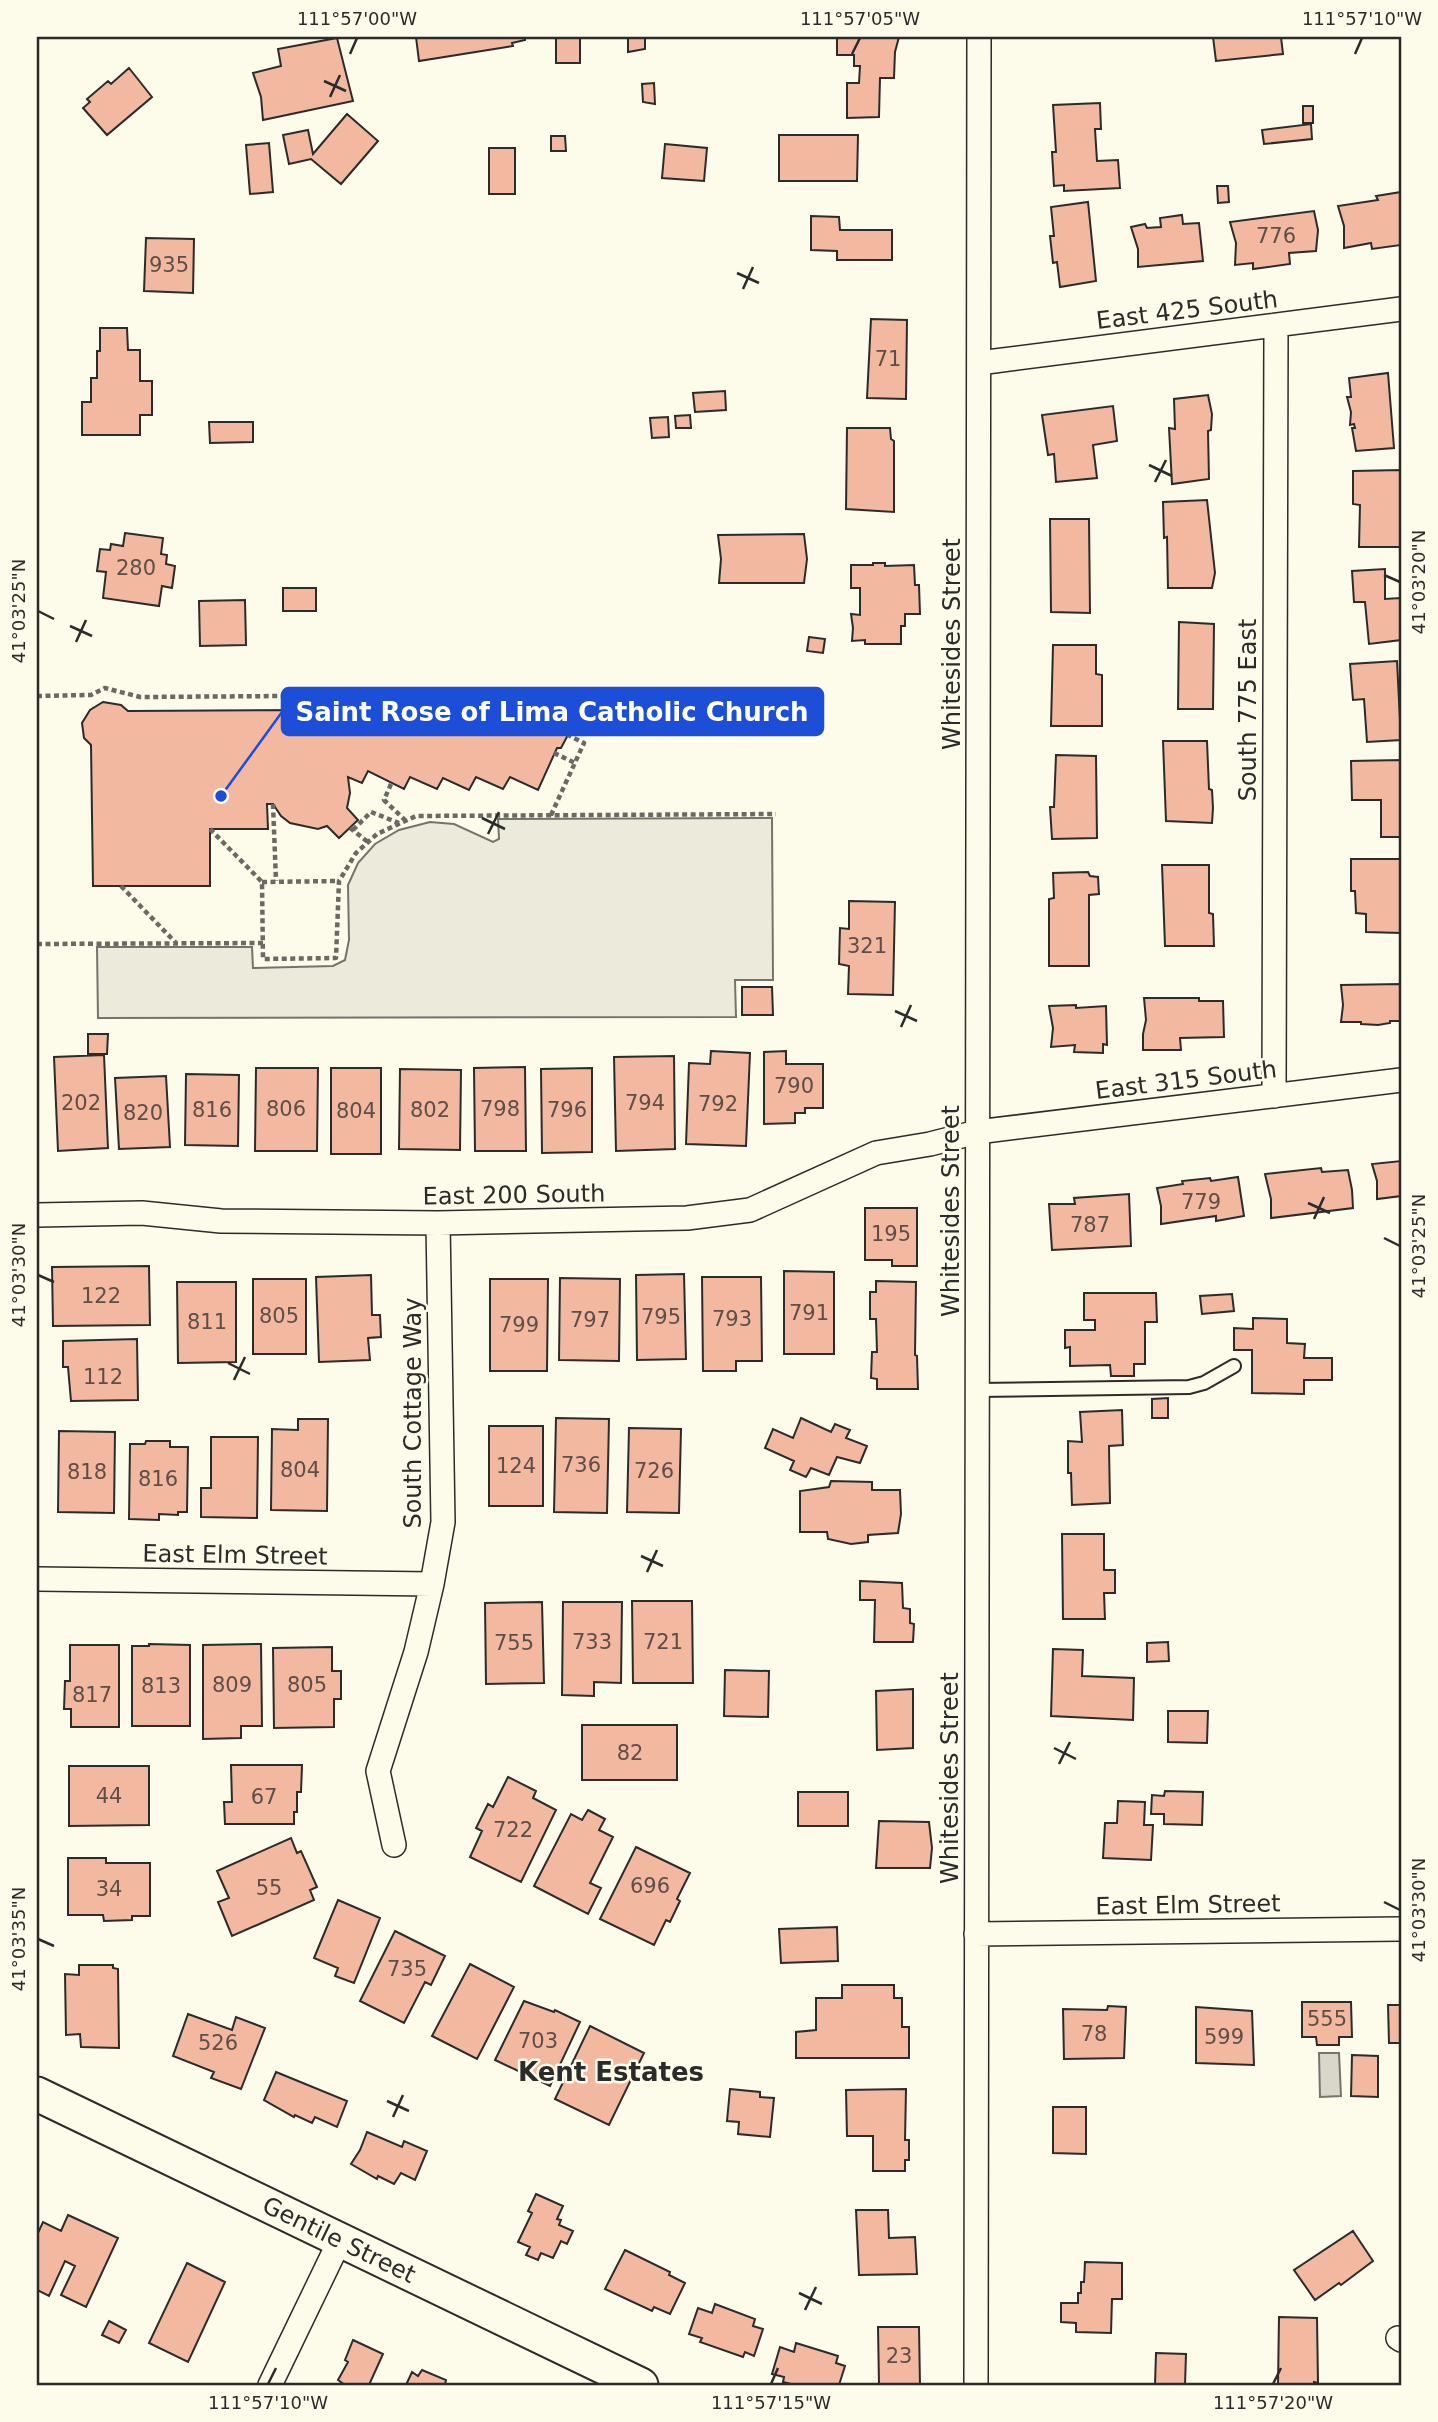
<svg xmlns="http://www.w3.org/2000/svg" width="1438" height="2422" font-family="'DejaVu Sans',sans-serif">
<rect width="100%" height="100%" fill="#fdfbea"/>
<path fill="#eceadb" stroke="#74746e" stroke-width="2" d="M772 818 773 980H735L736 1017 98 1018 97 947H252L253 968 333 966 345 960 349 940 348 885 358 863 375 844 399 830 430 822 454 824 493 842 499 839 498 819Z"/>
<path fill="#d8d7c9" stroke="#74746e" stroke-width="2" d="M1319 2053H1339L1341 2096 1320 2097Z"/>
<path fill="#f2b8a0" stroke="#2b2b2b" stroke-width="2" d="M416 37H525V40L512 43 513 46 419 61Z
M556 37H645V49L628 52V37H580V63H556Z
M837 37H899L895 52 894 78H880L879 117 847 118V83H859L860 66H854V55H837Z
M1213 37H1281L1283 54 1216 61Z
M337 38 353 101 263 120 261 97 253 73 281 66 278 49Z
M129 68 152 97 107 135 83 108 90 102 87 99 108 81 111 84Z
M654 83 655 104 643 102 642 84Z
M1100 103 1101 129H1095L1097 161 1118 160 1120 188 1064 191V185L1054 186 1052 152H1056L1053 105Z
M1303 106H1313V123H1303Z
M347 114 378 141 341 184 311 159 289 164 283 135 308 130 313 154Z
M1311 124 1312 139 1264 144 1262 130Z
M779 135H858L857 181H779Z
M551 136H565L566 151H551Z
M269 143 273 192 250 194 246 145Z
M665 144 707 148 704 181 662 178Z
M489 148H515V194H489Z
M1217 186H1228L1229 202 1218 203Z
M1401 192V245L1372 249 1371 243 1344 248V226L1338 206 1378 200 1376 196Z
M1088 202 1096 281 1060 287 1057 262 1053 263 1050 236H1054L1051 207Z
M1314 211 1318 230 1316 251 1289 253 1290 264 1253 269V263L1235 265 1236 243 1230 222Z
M1182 215 1183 224 1199 223 1203 261 1138 267V249L1131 227 1145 224 1147 228 1161 227 1160 218Z
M811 216 839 217 840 230H892V260H837V251L811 250Z
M146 238 194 239 193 293 144 291Z
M871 319 907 320 906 399 867 398Z
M100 328H127L128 350H140V381H152V415H140V435H82V402H91V378H97V351H100Z
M1388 373 1394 448 1356 451 1352 428H1355L1354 424 1350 425 1351 412 1347 397H1351L1349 378Z
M725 391 726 410 695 412 693 393Z
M1208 395 1212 414 1211 430 1208 431 1209 479 1172 484 1169 428 1175 429 1174 399Z
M1113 406 1117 441 1093 445 1097 478 1056 482 1054 454 1048 455 1042 415Z
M690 415 691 428H676L675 416Z
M668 417 669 437 652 438 650 418Z
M209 422H253V442L210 443Z
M847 428H890L891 439 894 441V512L846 509Z
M1401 470V547H1359L1360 505 1353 504V471Z
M1207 500 1215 573 1212 588H1168L1167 537 1164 538 1163 502Z
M1050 519H1089L1090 613 1051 612Z
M125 533 163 538 161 554 167 555 166 564 175 566 172 588 162 586 159 606 103 598 106 572 97 571 100 549 110 550 111 544 123 546Z
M804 534 807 559 804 583H719L721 559 718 535Z
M873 563H885V566L914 565 915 585H919L920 614H905V626H901V644H865V640L852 641 853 628 851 614 860 615V588H851V565H873Z
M1385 569V599L1400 598 1401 640 1369 644 1365 602H1354L1352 571Z
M283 588H316V611H283Z
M245 600 246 645 200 646 199 601Z
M1179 622 1214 624 1213 709H1178Z
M809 637 825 639 823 653 807 651Z
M1053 645H1096V674L1102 675V726H1051Z
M1397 661 1401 740 1367 742 1364 699 1353 700 1350 664Z
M103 702 121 705 128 711 314 710V716L352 733 363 710 390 724 396 712 421 723 429 710 455 723 462 710 489 724 495 712 523 724 529 712 556 726 562 712 576 720 561 748H557L538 790 510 777 503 789 476 777 469 790 443 778 437 789 410 777 404 789 368 771 362 783 348 777 350 793 347 808 358 820 339 838 327 826 318 829 290 823 281 816 273 804H267L268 829H210V886H93L91 745 84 738 82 723 90 710Z
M1163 741H1207L1209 789 1212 790 1213 808 1212 823 1166 821Z
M1056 755 1096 756 1097 838 1052 839 1050 807H1054Z
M1401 760V837H1381V800H1352L1351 761Z
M1351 859H1401V933L1366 932V914L1356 913 1355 891H1351Z
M1162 865H1209V913L1213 914 1214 946H1165Z
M1088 872 1090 876 1098 877 1099 894 1089 895V966H1049V899L1054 898 1053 873Z
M849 901 895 902 893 995 848 994 849 966 839 964 840 928 849 929Z
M1401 984V1021H1390V1023L1378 1025 1361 1024V1022H1341L1343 1005 1341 985Z
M742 987H772L773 1015H742Z
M1144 998H1199V1001H1223L1224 1037 1180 1038 1181 1050H1143V1034L1146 1020Z
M1076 1005V1008L1106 1006 1107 1045 1103 1044V1053L1074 1052 1075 1045 1051 1047 1053 1028 1049 1006Z
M88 1034H108L107 1054H88Z
M711 1051 750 1053 746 1146 686 1144 689 1063 710 1064Z
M786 1051V1064H823V1108H805V1113H795V1123L764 1124V1052Z
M104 1055 108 1148 58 1151 54 1057Z
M674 1056 675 1149 616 1151 614 1057Z
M525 1067 526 1151H475L474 1068Z
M256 1068H318L317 1151H255Z
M331 1068H381V1154H331Z
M592 1068V1152L542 1153 541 1069Z
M400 1069 461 1070 460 1150 399 1149Z
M186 1074 239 1075 238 1146 185 1145Z
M166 1076 170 1147 119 1149 115 1078Z
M1401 1161V1196L1377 1199V1181L1372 1164Z
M1321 1168 1322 1172 1348 1170 1352 1190 1353 1208 1271 1218V1199L1265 1174Z
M1238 1177 1244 1216 1216 1221V1216L1161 1224V1206L1157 1188 1183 1184 1182 1181 1210 1178 1211 1181Z
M1129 1194 1131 1246 1052 1250 1049 1204H1075L1074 1198Z
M865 1208H917V1266H892V1260H865Z
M149 1266 150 1325 53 1326 52 1267Z
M784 1271 834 1272V1354H784Z
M684 1274 686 1359 637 1360 636 1275Z
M371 1275 372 1315H380L381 1337 368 1338 370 1360 319 1362 316 1277Z
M702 1277H761L762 1361H736V1371H703Z
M560 1278 620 1279 619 1361 559 1360Z
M253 1279H306V1354H253Z
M490 1279H548L547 1371H490Z
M876 1281 916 1282 915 1355 917 1356 918 1389H877V1379L871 1378 872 1352H877L876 1319H870V1292H876Z
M177 1282H236V1362L178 1363Z
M1084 1293H1156L1157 1322H1145V1364H1134V1376H1111L1110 1365 1070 1366V1347L1065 1348V1330H1095V1320H1084Z
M1232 1294 1234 1311 1202 1314 1200 1296Z
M1253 1318 1287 1319V1343L1305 1344 1304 1358H1332V1380H1304V1394L1252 1393V1350H1234V1328L1253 1329Z
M137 1339 138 1400 71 1401 68 1367H63V1341Z
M1168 1398V1418H1152V1399Z
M1122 1410 1123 1445 1109 1446 1110 1503 1072 1505 1071 1473H1068V1441L1082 1442 1080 1412Z
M556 1418 609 1419 607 1513 554 1512Z
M801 1418 831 1432 835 1424 850 1430 846 1438 867 1446 860 1463 837 1457 829 1475 811 1468 806 1477 790 1470 794 1461 765 1448 773 1429 793 1438Z
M298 1419H328L327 1511 271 1510 272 1429 298 1430Z
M489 1426H543V1506H489Z
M629 1428 681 1429 679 1513 627 1512Z
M59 1431 115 1432 114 1513 58 1512Z
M211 1437H258L257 1518 201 1517V1488H211Z
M146 1441H170V1447H188L187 1512H178V1515L159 1514V1520L129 1519 130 1444H145Z
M831 1481 872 1482V1490H900L901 1514 898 1533 868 1535V1542L851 1544 828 1539 827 1532H800V1491L829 1487Z
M1062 1534H1104V1570H1115V1593H1104L1105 1619H1063Z
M860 1581 902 1583 903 1608 910 1609V1623L914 1624 913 1642H874L875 1600H860Z
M632 1601H692L693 1683H633Z
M542 1602 544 1683 486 1684 485 1603Z
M563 1602H622L621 1683 594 1682V1696L562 1695Z
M1168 1642 1169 1661 1147 1662V1643Z
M149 1644 190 1645V1726H132V1646H149Z
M261 1644 262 1726H241V1738L203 1739V1645Z
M70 1645H119V1727H71V1709H64L65 1681H70Z
M332 1647V1671H341V1699H334V1727L274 1728 273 1648Z
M1053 1649 1083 1650 1082 1676 1134 1678 1133 1720 1051 1716Z
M725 1670 769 1671 768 1717 724 1716Z
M913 1689V1748L877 1750 876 1691Z
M1168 1711H1208L1207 1743 1168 1742Z
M582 1725H677V1780H582Z
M231 1765H302L301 1792H297V1812H294V1824H225L224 1802H232Z
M69 1766H149V1825L69 1826Z
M508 1777 536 1791 533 1798 556 1810 521 1882 470 1857 482 1831 476 1828 488 1804 493 1807Z
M1165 1791 1203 1792 1202 1825 1164 1824V1814H1151L1152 1795 1164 1796Z
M798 1792H848V1826H798Z
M1118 1801 1145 1802 1144 1825H1153L1151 1860 1103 1858 1105 1823H1117Z
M588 1810 605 1819 599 1830 613 1837 590 1883 601 1888 588 1914 534 1886 571 1814 582 1820Z
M879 1821 929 1822 932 1848 930 1868H876Z
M291 1838 297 1853 301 1851 317 1887 310 1890 314 1900 232 1936 218 1902 229 1898 217 1871Z
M636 1847 690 1873 677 1899 680 1901 670 1922 666 1920 654 1945 600 1919Z
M68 1858H106V1863H150V1916H132V1920L104 1921 103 1915H68Z
M338 1900 380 1918 354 1983 335 1976 338 1968 314 1958Z
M837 1927 838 1961 781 1963 779 1929Z
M395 1931 445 1956 431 1985 425 1982 404 2023 360 2001Z
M470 1964 514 1987 477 2059 432 2036Z
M79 1965H113V1968L118 1969 119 2048 81 2047 80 2034 66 2035 65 1974 79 1975Z
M842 1985H894V1998H902V2027H909V2058H796V2032L816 2030V1998H842Z
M524 2001 554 2012 555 2010 580 2022 550 2086 495 2060Z
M1302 2002H1351L1352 2037H1339V2045H1317L1316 2037H1302Z
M1388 2005H1401V2043H1389Z
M1108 2006 1126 2007 1124 2058 1064 2059 1063 2009 1107 2010Z
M1196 2007 1252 2011 1254 2065 1196 2063Z
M188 2014 232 2030 236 2017 265 2028 241 2089 211 2078 214 2072 173 2056Z
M590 2026 644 2053 609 2125 555 2099Z
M1352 2055 1378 2056V2097L1351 2096Z
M276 2072 347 2101 337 2127 315 2117 312 2123 295 2115 294 2117 264 2100Z
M730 2089 760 2092V2097L774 2098 770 2137 738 2134 739 2122 727 2121Z
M906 2089 905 2140H909V2160H905V2171H873V2136H847L846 2090Z
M1053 2107H1086V2154L1053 2153Z
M367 2132 402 2147 404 2141 427 2151 415 2180 401 2173 394 2184 378 2176 377 2179 351 2164 360 2150Z
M536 2194 563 2206 557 2219 561 2220 559 2225 573 2231 567 2244 561 2241 553 2258 541 2253 538 2260 526 2255 530 2247 518 2242 532 2213 528 2211Z
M856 2210H888L889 2238 915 2237 917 2274 859 2275Z
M68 2215 118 2238 86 2307 61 2295 75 2266 65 2261 49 2296 37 2290V2235L43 2222 61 2231Z
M1353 2231 1373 2261 1341 2285 1339 2283 1315 2300 1294 2270Z
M625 2250 670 2272 669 2275 685 2283 670 2314 654 2307 652 2311 605 2289Z
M1085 2262 1122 2263V2299H1112L1111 2333 1076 2332V2323L1061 2322V2303H1078V2293H1081V2282H1084Z
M187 2263 225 2282 188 2362 149 2343Z
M715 2304 755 2319 753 2326 763 2329 754 2356 745 2352 743 2357 700 2342 702 2338 689 2334 698 2308 712 2313Z
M1279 2317 1317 2318 1318 2383 1314 2382V2385H1278Z
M109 2321 126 2330 119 2343 102 2335Z
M878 2327H919L920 2385H879Z
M353 2340 383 2354 369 2385H345L338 2380 348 2362 345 2360Z
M796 2343 838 2356 836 2363 845 2366 839 2385H795L783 2382 784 2377 772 2374 780 2347 794 2352Z
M1156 2353 1186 2354 1185 2385H1155Z
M422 2370 446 2380 445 2385H406L412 2372 418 2376Z"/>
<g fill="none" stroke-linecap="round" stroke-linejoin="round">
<defs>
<path id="service" d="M977 1390 1189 1387 1204 1383 1234 1366"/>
<path id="minor" d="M979 363 1401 309
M1274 1096 1276 325
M37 1215 142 1213 221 1221 438 1223 687 1218 750 1210 876 1153 930 1144 977 1132 1401 1080
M37 1579 432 1584
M394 1845 378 1771 416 1652 432 1584 443 1522 438 1223
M976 1934 1401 1929
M1398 2338 1401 2340
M270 2385 340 2240
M976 2385 979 37"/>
<path id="secondary" d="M37 2094 641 2385"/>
</defs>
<use href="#service" stroke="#2b2b2b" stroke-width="16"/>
<use href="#minor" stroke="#2b2b2b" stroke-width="26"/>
<use href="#secondary" stroke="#2b2b2b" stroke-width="37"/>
<path stroke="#6a6964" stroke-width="4.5" stroke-dasharray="5 3.5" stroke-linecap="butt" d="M37 696 91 695 105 688 140 697 286 696 287 711
M554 753 575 763
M391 784 384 800 406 821
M273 804 276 881
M551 815 584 743 568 735
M350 828 368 842
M210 829 262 882 263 959 336 958 339 881 356 853 377 834 416 816 776 814
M353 830 371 812 399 823
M262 882 339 881
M121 886 176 943
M37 944 263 943"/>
<use href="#service" stroke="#fdfbea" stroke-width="12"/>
<use href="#minor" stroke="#fdfbea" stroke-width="23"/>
<use href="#secondary" stroke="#fdfbea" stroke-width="33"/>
</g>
<path fill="none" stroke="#2b2b2b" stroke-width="2.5" d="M350 54 357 38M852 54 860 38M1355 54 1362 38M324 81 346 91M330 97 340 75M737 273 759 283M743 289 753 267M1149 465 1172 476M1155 482 1166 460M1384 575 1400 582M38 611 54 619M70 626 92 636M76 642 86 620M482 818 505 829M488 834 499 812M895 1011 917 1021M901 1027 911 1005M1308 1203 1330 1213M1314 1219 1324 1197M1384 1238 1400 1246M38 1275 54 1282M228 1363 250 1374M234 1380 245 1357M641 1556 663 1566M647 1572 657 1550M1054 1748 1076 1759M1059 1764 1070 1742M1384 1902 1400 1910M38 1939 54 1946M387 2101 409 2111M393 2117 403 2095M799 2293 822 2304M805 2310 816 2287M268 2384 276 2368M771 2384 778 2368M1273 2384 1281 2368"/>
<g text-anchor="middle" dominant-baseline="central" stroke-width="5" stroke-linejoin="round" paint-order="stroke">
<g font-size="21" fill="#5d4e48">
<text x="1276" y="236">776</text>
<text x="169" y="265">935</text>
<text x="888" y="359">71</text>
<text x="136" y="568">280</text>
<text x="867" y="946">321</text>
<text x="794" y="1086">790</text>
<text x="81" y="1103">202</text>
<text x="645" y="1103">794</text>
<text x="718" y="1104">792</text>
<text x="286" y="1109">806</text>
<text x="500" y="1109">798</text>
<text x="212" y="1110">816</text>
<text x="430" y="1110">802</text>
<text x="567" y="1110">796</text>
<text x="356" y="1111">804</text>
<text x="143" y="1113">820</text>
<text x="1201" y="1202">779</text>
<text x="1090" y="1225">787</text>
<text x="891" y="1234">195</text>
<text x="101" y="1296">122</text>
<text x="809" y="1313">791</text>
<text x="279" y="1316">805</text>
<text x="661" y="1317">795</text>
<text x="732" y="1319">793</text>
<text x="590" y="1320">797</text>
<text x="207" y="1322">811</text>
<text x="519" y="1325">799</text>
<text x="103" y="1377">112</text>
<text x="581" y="1465">736</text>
<text x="516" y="1466">124</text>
<text x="300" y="1470">804</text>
<text x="654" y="1471">726</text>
<text x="87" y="1472">818</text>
<text x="158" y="1479">816</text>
<text x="592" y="1642">733</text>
<text x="663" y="1642">721</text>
<text x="514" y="1643">755</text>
<text x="232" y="1685">809</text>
<text x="307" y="1685">805</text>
<text x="161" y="1686">813</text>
<text x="92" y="1695">817</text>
<text x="630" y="1753">82</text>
<text x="109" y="1796">44</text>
<text x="264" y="1797">67</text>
<text x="513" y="1830">722</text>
<text x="650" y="1886">696</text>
<text x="269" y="1888">55</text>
<text x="109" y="1889">34</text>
<text x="407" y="1969">735</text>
<text x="1327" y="2019">555</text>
<text x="1094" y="2034">78</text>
<text x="1224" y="2037">599</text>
<text x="538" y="2041">703</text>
<text x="218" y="2043">526</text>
<text x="899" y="2356">23</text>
</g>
<g font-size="24" fill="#2b2b2b" stroke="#fdfbea">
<text transform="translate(1187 310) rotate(-7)">East 425 South</text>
<text transform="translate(952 644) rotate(-90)">Whitesides Street</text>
<text transform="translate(1248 710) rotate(-90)">South 775 East</text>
<text transform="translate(1186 1080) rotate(-7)">East 315 South</text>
<text transform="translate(514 1195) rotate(-1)">East 200 South</text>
<text transform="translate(951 1211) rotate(-90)">Whitesides Street</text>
<text transform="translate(413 1413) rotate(-90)">South Cottage Way</text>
<text transform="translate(235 1555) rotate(1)">East Elm Street</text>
<text transform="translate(950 1778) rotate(-90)">Whitesides Street</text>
<text transform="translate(1188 1905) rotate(-1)">East Elm Street</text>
<text transform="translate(339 2240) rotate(26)">Gentile Street</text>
</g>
<g font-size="26" font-weight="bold" fill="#2b2b2b" stroke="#fdfbea">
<text x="611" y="2072">Kent Estates</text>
</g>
</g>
<path fill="none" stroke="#1d4ed8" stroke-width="2.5" d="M221 796L282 712"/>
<circle fill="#1d4ed8" stroke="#fdfbea" stroke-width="2.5" cx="221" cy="796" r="7"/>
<rect fill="#1d4ed8" stroke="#1d4ed8" stroke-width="2.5" x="282" y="688" width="541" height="47" rx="7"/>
<g font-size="26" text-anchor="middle" font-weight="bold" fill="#fff">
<text x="552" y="721">Saint Rose of Lima Catholic Church</text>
</g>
<rect width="1438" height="2422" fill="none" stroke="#fdfbea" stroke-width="77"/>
<rect x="38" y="38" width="1362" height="2346" fill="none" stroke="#2b2b2b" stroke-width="2.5"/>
<g font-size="18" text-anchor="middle" fill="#2b2b2b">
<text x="357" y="25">111°57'00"W</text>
<text x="860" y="25">111°57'05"W</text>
<text x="1362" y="25">111°57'10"W</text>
<text transform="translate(1419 582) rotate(-90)" y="6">41°03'20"N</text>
<text transform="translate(19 611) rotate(-90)" y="6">41°03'25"N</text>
<text transform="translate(1419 1246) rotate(-90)" y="6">41°03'25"N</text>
<text transform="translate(19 1275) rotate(-90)" y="6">41°03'30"N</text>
<text transform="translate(1419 1910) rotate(-90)" y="6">41°03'30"N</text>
<text transform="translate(19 1939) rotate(-90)" y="6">41°03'35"N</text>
<text x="268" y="2409">111°57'10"W</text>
<text x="771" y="2409">111°57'15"W</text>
<text x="1273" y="2409">111°57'20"W</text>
</g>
</svg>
